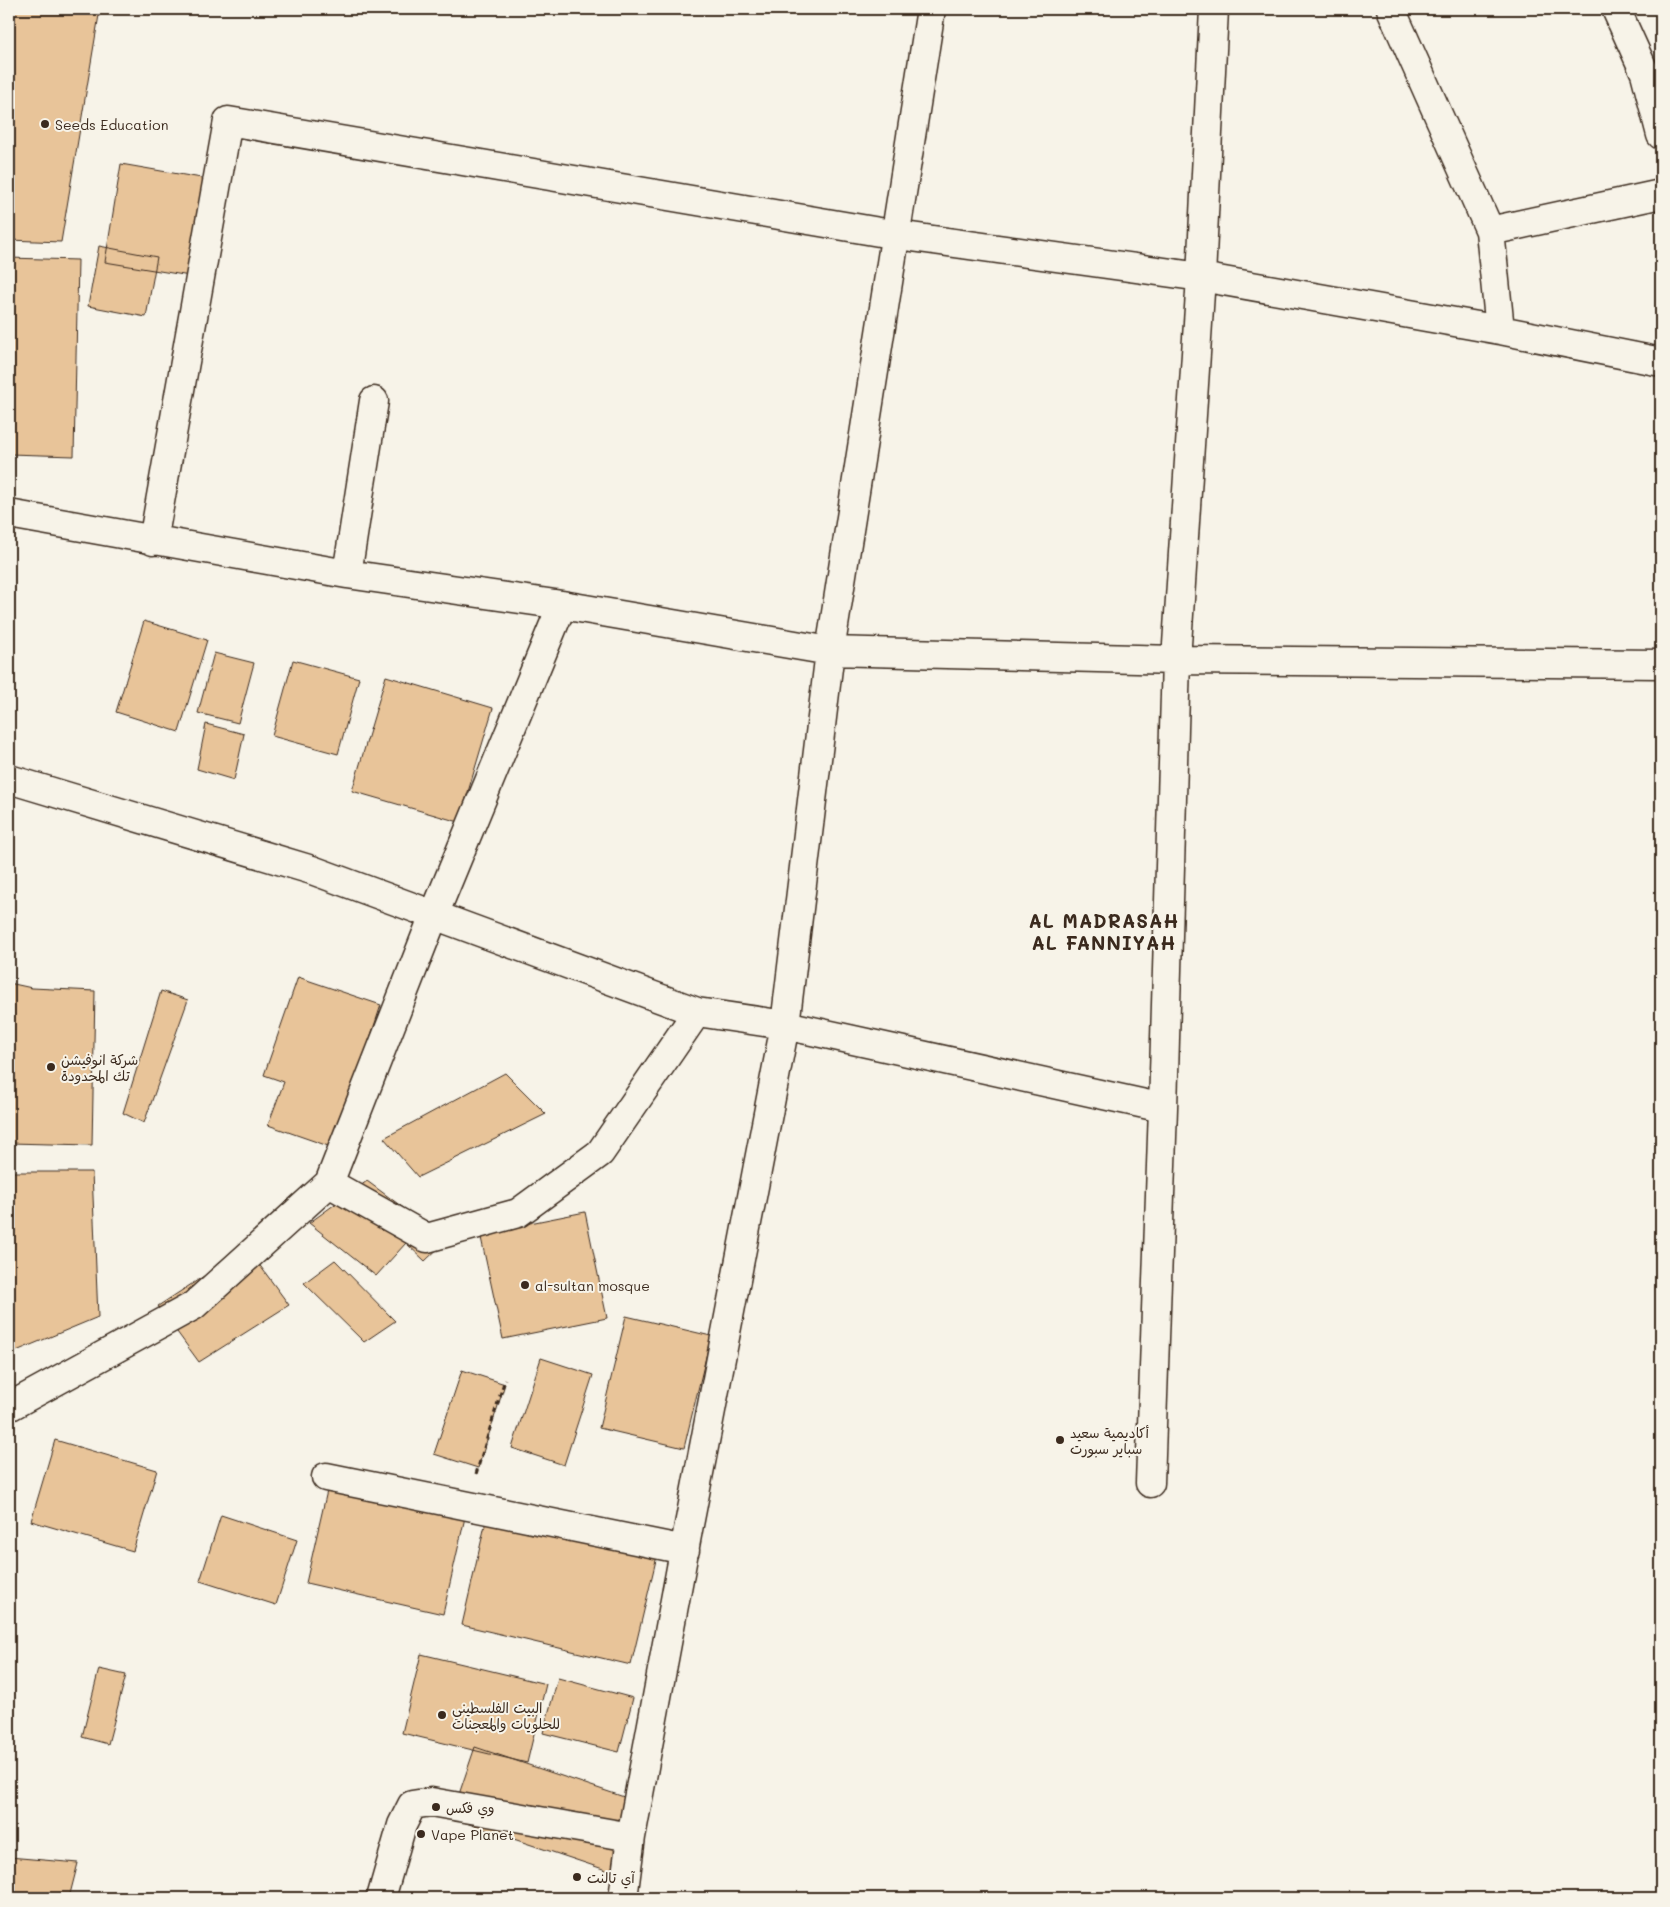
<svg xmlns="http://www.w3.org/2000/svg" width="1670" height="1907" font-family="Mali,'Playpen Sans Arabic',sans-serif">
<rect width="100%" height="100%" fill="#f7f3e8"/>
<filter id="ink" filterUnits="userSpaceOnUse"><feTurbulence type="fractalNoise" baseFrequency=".02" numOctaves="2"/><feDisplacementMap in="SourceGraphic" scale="10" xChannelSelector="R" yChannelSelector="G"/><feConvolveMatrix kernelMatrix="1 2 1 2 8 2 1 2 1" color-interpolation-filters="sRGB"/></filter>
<g filter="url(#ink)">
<path fill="#e8c499" stroke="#3b2a1e" d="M9 9H100L61 242 9 240Z
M121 164 213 180 196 277 105 262Z
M99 246 157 257 146 317 88 306Z
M9 258 78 260 74 456 9 454Z
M144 621 207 640 179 732 116 712Z
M214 653 254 663 238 723 198 713Z
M293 660 359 678 338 754 272 736Z
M386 676 493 708 459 822 352 791Z
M206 724 244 734 234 780 197 769Z
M298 977 381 1005 334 1148 268 1125 284 1082 264 1075Z
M9 983 32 988 95 991 92 1145 9 1143Z
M161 991 188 1000 144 1123 123 1113Z
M505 1073 546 1114 418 1177 384 1138Z
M9 1172H92L98 1317 9 1354Z
M367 1181 447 1240 425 1261 406 1243 376 1276 309 1223Z
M585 1212 607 1318 503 1339 480 1233Z
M247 1248 289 1305 199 1362 158 1306Z
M335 1260 395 1321 364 1342 304 1283Z
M626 1316 711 1336 684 1448 599 1428Z
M541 1358 593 1375 564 1465 512 1448Z
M462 1370 505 1384 478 1468 434 1454Z
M55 1440 157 1470 133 1551 31 1521Z
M329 1482 466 1513 443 1614 306 1583Z
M491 1499 661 1539 631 1665 462 1625Z
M221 1515 297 1540 276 1605 200 1581Z
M421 1654 546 1684 527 1763 402 1733Z
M99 1669 126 1675 108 1744 82 1737Z
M558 1678 633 1698 619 1752 543 1733Z
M475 1747 636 1801 612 1872 451 1818Z
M9 1857 78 1863 69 1898H9Z"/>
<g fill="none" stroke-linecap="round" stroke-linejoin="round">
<defs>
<path id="street" d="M1391 9 1490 231 1500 330
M1616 9 1645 73 1661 135
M1490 231 1661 194
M9 514 347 574 562 605 830 651 1176 660 1661 664
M153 541 228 121 897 235 1201 277 1500 330 1661 362
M347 574 374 401
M9 779 312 870 697 1012 785 1025 1163 1108
M329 1183 427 1238 518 1213 600 1153 697 1012
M9 1407 193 1306 329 1183 434 915 562 605
M326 1477 685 1550
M1150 1483 1163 1108 1176 660 1201 277 1214 9
M381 1898 402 1825 412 1805 431 1802 631 1837
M623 1898 631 1837 688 1530 785 1025 830 651 931 9"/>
</defs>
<use href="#street" stroke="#3b2a1e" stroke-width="31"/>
<path stroke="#3b2a1e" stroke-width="3" stroke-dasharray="5 4" stroke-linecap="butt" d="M476 1474 505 1379"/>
<use href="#street" stroke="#f7f3e8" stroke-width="28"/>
</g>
</g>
<g fill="#3b2a1e" stroke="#f7f3e8" stroke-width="2">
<circle cx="45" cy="124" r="5"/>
<circle cx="51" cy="1067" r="5"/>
<circle cx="525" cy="1285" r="5"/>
<circle cx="1060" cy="1440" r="5"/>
<circle cx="442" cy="1715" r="5"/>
<circle cx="436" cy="1807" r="5"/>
<circle cx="421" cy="1834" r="5"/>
<circle cx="577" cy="1877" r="5"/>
</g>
<g text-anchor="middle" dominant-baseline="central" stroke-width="4" stroke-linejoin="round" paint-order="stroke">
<g font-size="14" fill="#3b2a1e" stroke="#f7f3e8" text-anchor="start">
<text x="55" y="124">Seeds Education</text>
<text x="61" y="1059">شركة انوفيشن<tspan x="61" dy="16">تك المحدودة</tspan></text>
<text x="535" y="1285">al-sultan mosque</text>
<text x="1070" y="1432">أكاديمية سعيد<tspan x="1070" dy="16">سباير سبورت</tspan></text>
<text x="452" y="1707">البيت الفلسطيني<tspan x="452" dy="16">للحلويات والمعجنات</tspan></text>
<text x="446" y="1807">وي فكس</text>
<text x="431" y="1834">Vape Planet</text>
<text x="587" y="1877">آي تالنت</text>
</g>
<g font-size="19" font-weight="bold" letter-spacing="1" fill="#3b2a1e" stroke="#f7f3e8">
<text x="1104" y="920">AL MADRASAH<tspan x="1104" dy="22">AL FANNIYAH</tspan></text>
</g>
</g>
<rect width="1670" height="1907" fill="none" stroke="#f7f3e8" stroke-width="30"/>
<rect x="15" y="15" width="1640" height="1877" fill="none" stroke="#3b2a1e" stroke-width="2" filter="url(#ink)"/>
</svg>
